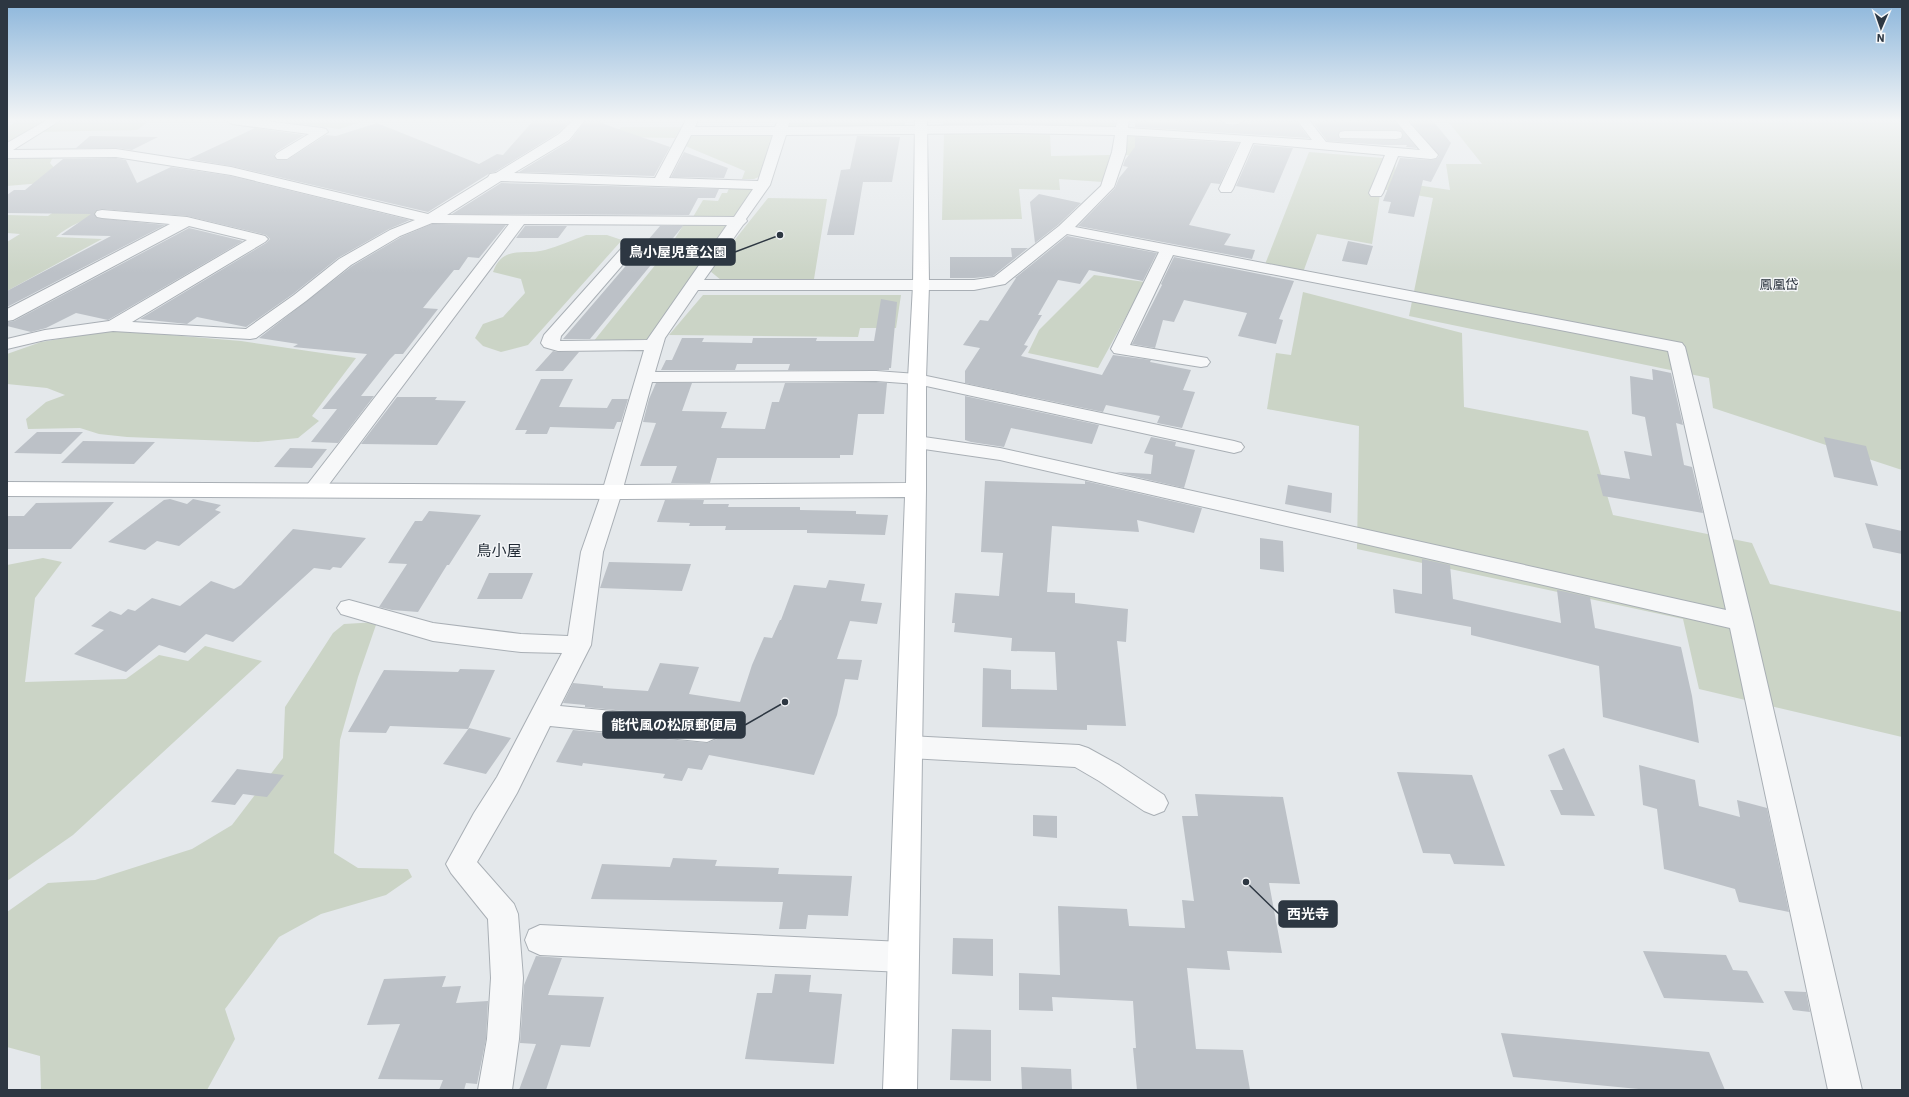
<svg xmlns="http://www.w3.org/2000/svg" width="1909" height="1097" font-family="'IBM Plex Sans','Noto Sans JP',sans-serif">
<rect width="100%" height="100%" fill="#e4e8eb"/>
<path fill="#cbd4c6" d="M19 120H49L15 140 7 142V127Z
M61 120H151L137 130 40 132Z
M272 120H368L339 129Z
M789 120H905V128L794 129 786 126Z
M943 120H1116L1114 127H943Z
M1447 120H1902V470L1713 408 1709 378 1409 316 1433 198 1381 189 1372 244 1317 234 1301 278 1262 272 1309 152 1395 159 1396 182 1450 190 1446 164H1482Z
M621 127H681L675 138 614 137Z
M944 133 1050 134 1051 156 1110 155 1103 182 1059 179 1060 190 1019 189 1022 219 942 220Z
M1128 134 1174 137 1160 158 1125 155Z
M696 135H768L776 138 761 176 754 179H742L745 171 683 145 687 137Z
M7 157H53L50 163 59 173 77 180 7 186Z
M730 186 756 188 733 217H693L703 200 718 201 722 193H727Z
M768 198 827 199 814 279 721 280 710 271Z
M59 208 103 210C88 220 68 225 56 237L102 239 7 291V242L20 234 7 233V215L48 216Z
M684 224 730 225 649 340 593 342 669 248Z
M586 235H607L622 240 528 345 501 352 483 346 475 338 483 324 503 317 525 293 521 279 493 272C503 244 524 256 545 250 559 246 572 240 586 235Z
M1094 275 1145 282 1098 368 1028 353 1039 330Z
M1303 292 1462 333 1464 407 1588 431 1613 515 1752 543 1770 584 1902 612V737L1699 689 1683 619 1357 549 1359 426 1267 409 1276 353 1291 355Z
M703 295H901L896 328H860L858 337 669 335Z
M111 330 241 341 356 358 312 416 319 421 298 438 258 442 127 437 99 434 80 428 28 429 26 419 46 402 65 395 47 388 7 384V354L41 342Z
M43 558 62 562 35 598 25 682 126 679 159 655 188 661 205 646 262 661 73 835 7 881V565Z
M377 622 358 677 340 740 334 853 358 868 408 869 412 877 386 895 321 914 279 937 225 1009 235 1039 207 1090H41L40 1056 7 1047V912L48 883 95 880 192 849 232 825 283 758 285 707 333 633 344 624Z"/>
<path fill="#bcc1c7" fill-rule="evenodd" d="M534 120H571L558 133 495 172 490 173 428 212 231 166 189 159 255 128 304 135 276 152 274 155 277 160H287L326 135 336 136 377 123 479 164 497 154 503 155Z
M586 120H601V123L670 147 654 176 519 172 570 141Z
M1179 120 1221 122 1232 126 1243 123 1251 124 1249 120 1296 121 1309 138 1135 127V121L1179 123Z
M1362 120H1394L1417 148 1406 147 1407 145H1384L1327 141 1312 121 1364 122ZM1345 130H1396L1401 131 1403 135 1401 139 1396 140 1339 139V132Z
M1409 120H1432L1451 143 1431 182 1423 180 1414 217 1388 213 1391 202 1383 201 1400 158 1431 160 1436 159 1439 156Z
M90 136 158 137 132 150 116 148H76Z
M857 136 900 137 892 182H863L854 235H827L841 170 850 169Z
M1135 137 1239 143 1220 184 1211 183 1189 225 1231 234 1224 245 1255 250 1252 259 1078 226 1115 188 1119 178 1128 167 1123 166 1125 160 1135 147Z
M1254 145 1293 148 1274 193 1236 186Z
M684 152 728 168 724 178 671 177Z
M116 158 126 160 137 183 171 167 231 176 410 220 389 229 338 258 293 294 246 327 197 317 187 324 140 319 266 243 270 239 266 235 187 216 102 209 97 210 94 213 97 218 165 225 7 307V291L111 236 61 235 91 214 7 213V195L14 190H25L63 159Z
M501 183 719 189 715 198H698L689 215 452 214Z
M1039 194 1081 203 1058 225 1035 243 1030 202Z
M432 224 506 225 479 258 468 257 459 270H454L423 308 438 309 403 354H395L390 359 361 396H374L338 443 311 442 337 409H322L367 354 293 347 298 344 259 338 352 266 401 237Z
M525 226H567L558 238H516Z
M660 226H683L590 339H563Z
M189 228 243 241 108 320 76 313 46 328 31 332 7 326V322L14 321Z
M1067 236 1157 253 1143 281 1089 270 1080 284 1058 280 1038 315H1042L1024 345 1028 346 1021 356 1102 375 1113 355 1151 360 1150 362 1191 370 1183 390 1195 392 1182 428 1157 423 1160 416 1106 405 1103 412 965 383V371L980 348 963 345 980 320 988 321 1016 278H1015Z
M1348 241 1373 246 1367 265 1342 261Z
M1011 248H1028L993 276 974 278H950V257H1012Z
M1174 257 1294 281 1279 319 1283 320 1276 344 1238 336 1247 313 1184 300 1174 322 1163 320 1155 348 1132 344 1162 285 1161 284Z
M881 299 897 302 891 368H889V370H788L790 364H737L735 370H661L666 360H672L682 338H704L702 342 752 343 753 338H817L816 341H874Z
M553 351 558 352H579L563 371H535Z
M1652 369 1671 373 1683 425 1676 423 1684 465 1692 467 1703 513 1603 496 1597 474 1630 479 1624 451 1652 456 1645 417 1632 414 1630 376 1653 380Z
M541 379H573L559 407 607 408 612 399H628L621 422H617L614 429 550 427 547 434H525L527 430H515Z
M876 382 887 383 884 414H858L853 455H840V458H717L710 483H671L677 466H640L656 423 643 422 649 399 656 383H692L682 411 727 412 721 428 765 429 772 402H779L785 383Z
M965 396 1099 425 1092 444 1011 428 1004 447 971 442 965 440Z
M397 397H437L435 400 466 401 437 445 361 444Z
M37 432H83L61 454 14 453Z
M1151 437 1176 442 1175 446 1195 450 1184 488 1115 472 1151 474 1153 455 1144 453Z
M1824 437 1866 446 1878 486 1834 477Z
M83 441 155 442 134 464 61 463Z
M290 448 327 449 312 468 274 467Z
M985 481 1085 484V481L1202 508 1194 533 1137 520 1139 532 1052 526 1047 592 1075 593V603L1128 609 1126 642 1117 641 1126 726 1087 725V730L982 727 983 668 1011 670V689L1057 690 1055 652 1011 651 1012 638 954 632 955 623H952L955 593 999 596 1003 553 981 552Z
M1288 485 1332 493 1331 513 1285 504Z
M170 499 187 504 193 499 221 505 215 510 221 512 179 546 157 541 145 550 108 542 164 500Z
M665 500H704L703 504H729L728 507H800V510L856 511V514L888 515 885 535 807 533V530H725L726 526H689L690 523 657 522Z
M114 502 71 549H7V516H24L36 503Z
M429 511 481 515 449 565H447L418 612 392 610 379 607 407 564 388 563 415 521H422Z
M1865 523 1902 531V554L1873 548Z
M293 529 366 538 341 568 333 567 330 570 314 568 233 642 206 634 185 653 159 645 126 672 74 654 104 630 91 626 110 611 121 615 128 609 135 611 152 598 180 606 211 581 234 589 241 585Z
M1260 538 1283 541 1284 572 1260 569Z
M1422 559 1450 565 1453 599 1561 623 1557 590 1590 597 1595 628 1681 647 1692 696 1699 743 1603 717 1599 666 1471 635V627L1395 613 1393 589 1422 594Z
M609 562 691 564 682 591 600 588Z
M489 573H533L522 599H477Z
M829 580 865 584 861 601 882 603 877 624 850 621 837 659 862 660 858 680 845 679 837 715 814 775 709 755 702 770 688 768 682 781 663 778 665 774 583 763 582 766 556 762 573 730 707 743 717 739 721 730 717 723 707 719 585 707V705L563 703 573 683 603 686V688L648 691 660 663 699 667 689 694 740 702 752 665 764 637 772 638 780 620H781L794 585 826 588Z
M460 669 495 670 468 729 390 726 386 733 348 732 384 670 458 672Z
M469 728 511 738 486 774 443 764Z
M1564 748 1595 816 1561 815 1550 790H1563L1548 755Z
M1639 765 1695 780 1699 806 1740 817 1737 800 1767 808 1789 912 1739 902 1735 889 1664 869 1657 809 1643 805Z
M237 769 284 775 267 797 243 794 235 805 211 802Z
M1397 772 1472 775 1505 866 1454 864 1450 854 1423 853Z
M1195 794 1283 797 1300 884 1269 883 1282 953 1227 951 1230 970 1187 968 1196 1049 1243 1050 1250 1090H1137L1133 1048H1136L1133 1001 1052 997 1053 1011 1019 1010V973L1060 975 1058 906 1127 909 1129 926 1185 928 1182 900 1194 901 1182 816H1198Z
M1033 815 1057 816V838L1033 836Z
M673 858 717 860 715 866 779 868 778 874 852 876 848 916 808 915 806 929H779L783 902 591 899 602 864 670 867Z
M953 938 993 939V976L952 974Z
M1643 951 1726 955 1733 970 1747 971 1764 1003 1664 998Z
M536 956 562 958 548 995 604 997 590 1047 561 1045 546 1090H519L536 1044 520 1043 524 985Z
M775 974 811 975 809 992 842 994 834 1064 745 1059 757 993H772Z
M446 976 442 987 461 986 456 1003 488 1001 486 1039 477 1084 466 1083 464 1090H439L443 1080 378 1079 400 1024 367 1025 384 979Z
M1784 991 1806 992 1810 1012 1793 1010Z
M952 1029 991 1030V1081L950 1080Z
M1501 1033 1709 1052 1725 1090H1649L1513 1077Z
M1021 1067 1071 1069 1072 1090H1022Z"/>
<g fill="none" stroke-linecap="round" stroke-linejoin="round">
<defs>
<path id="street" d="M47 120H61L13 150 116 149 231 167 428 214 488 177 490 174 496 173 559 134 573 120H585L569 140 514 173 655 178 686 120H698L695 127H775L778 120H790L788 127 1012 125 1116 127 1117 120H1129L1128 128 1312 140 1297 120H1309L1326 142 1420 150 1395 120H1407L1438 155 1436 158 1431 159 1398 156 1383 193 1381 196H1371L1369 193 1385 155 1253 143 1233 189 1231 192H1221L1219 189 1241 142 1127 135 1126 152 1114 187 1075 227 1682 343 1685 347 1753 622 1862 1090H1828L1730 628 1000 460 917 448 910 446 907 442 910 438 917 436 1000 448 1726 610 1668 351 1173 255 1130 345 1201 357 1207 358 1210 362 1207 366 1201 367 1120 354 1114 353 1111 349 1159 252 1067 234 1005 284 974 290H698L665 338 655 372 876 371 917 374 1234 441 1241 443 1244 447 1241 451 1234 453 917 384 876 381 652 382 622 492 603 552 591 645 560 706 707 720 716 724 720 731 716 738 707 742 550 726 517 793 477 862 514 904 518 914 523 978 519 1039 512 1090H478L487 1039 491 978 488 919 451 873 446 864 474 813 497 777 562 653 521 652 433 641 341 614 337 608 341 602 349 600 433 623 521 634 568 636 581 552 602 492 644 350 558 351 544 347 541 343 544 335 628 241H638L641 244 638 247 561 336 560 341 647 340 727 225 524 224 321 495 314 497 307 495 304 490 307 485 509 224 432 223 400 236 351 265 306 301 256 338 250 339 113 331 45 340 7 349V339L45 330 109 321 247 240 189 226 13 320 7 321V309L170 224 102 218 97 217 95 214 97 211 102 210 187 217 265 236 268 239 265 242 132 322 246 329 294 295 339 259 390 230 415 220 231 175 116 157 7 158V143ZM1012 133 1115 135 1112 152 1101 186 1059 226 994 277 974 280H704L743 225 747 221 746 219 770 185 786 135ZM691 135H773L758 181 669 178ZM501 181 753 189 734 217 447 215Z
M226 120H257L322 128 326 129 328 132 287 159H277L275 156 277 153 309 134 232 124Z
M1221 120H1244C1239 126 1226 126 1221 120Z
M1345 131H1396L1401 132 1402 135 1401 138 1396 139 1340 138 1339 135 1340 132Z
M909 736 1079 745 1088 748 1119 765 1164 795 1168 803 1164 811 1154 815 1144 811 1099 781 1075 767 909 758 900 755 896 747 900 739Z
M540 925 903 942 914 946 919 957 914 968 903 972 540 955 529 950 525 940 529 930Z"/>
<path id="secondary" d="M915 120H927L929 285 926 379V490L917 1090H883L905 497 623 499 7 496V482L623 485 906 483 908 379 913 285Z"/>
</defs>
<use href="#street" stroke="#a9afb5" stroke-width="2"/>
<use href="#secondary" stroke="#a9afb5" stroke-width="2"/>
<use href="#street" fill="#f7f8f9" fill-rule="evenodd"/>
<use href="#secondary" fill="#fff" fill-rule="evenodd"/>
</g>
<linearGradient id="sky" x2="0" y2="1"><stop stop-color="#8cb6db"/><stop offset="0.44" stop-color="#f3f5f6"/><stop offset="1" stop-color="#f3f5f6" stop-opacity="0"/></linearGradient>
<rect width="1909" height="273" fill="url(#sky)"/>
<g text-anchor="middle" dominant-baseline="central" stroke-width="3" stroke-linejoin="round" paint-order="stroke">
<g font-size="13" fill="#1f2833" stroke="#f4f6f8">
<text x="1779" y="284">鳳凰岱</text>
</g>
<g font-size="15" fill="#1f2833" stroke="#f4f6f8">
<text x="499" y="550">鳥小屋</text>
</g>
</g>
<path fill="none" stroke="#2d3742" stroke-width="1.5" d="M780 235L735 252M785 702L745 725M1246 882L1279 914"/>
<g fill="#2d3742" stroke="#f4f6f8" stroke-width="1.5">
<circle cx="780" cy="235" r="4"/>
<circle cx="785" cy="702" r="4"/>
<circle cx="1246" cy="882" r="4"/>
</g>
<g fill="#2d3742" stroke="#2d3742" stroke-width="1.5">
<rect x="621" y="239" width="114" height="26" rx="4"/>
<rect x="603" y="712" width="142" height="26" rx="4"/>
<rect x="1279" y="901" width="58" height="26" rx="4"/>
</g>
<g font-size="14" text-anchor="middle" font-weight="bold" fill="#fff">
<text x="678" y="257">鳥小屋児童公園</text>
<text x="674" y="730">能代風の松原郵便局</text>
<text x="1308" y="919">西光寺</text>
</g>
<rect width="1909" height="1097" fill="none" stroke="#2d3742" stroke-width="16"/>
<g transform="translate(1881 28) rotate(182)" stroke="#f4f6f8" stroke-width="3" paint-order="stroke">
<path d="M0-3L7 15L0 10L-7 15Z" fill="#2d3742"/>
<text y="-6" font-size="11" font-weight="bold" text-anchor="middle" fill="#2d3742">N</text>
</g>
</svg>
